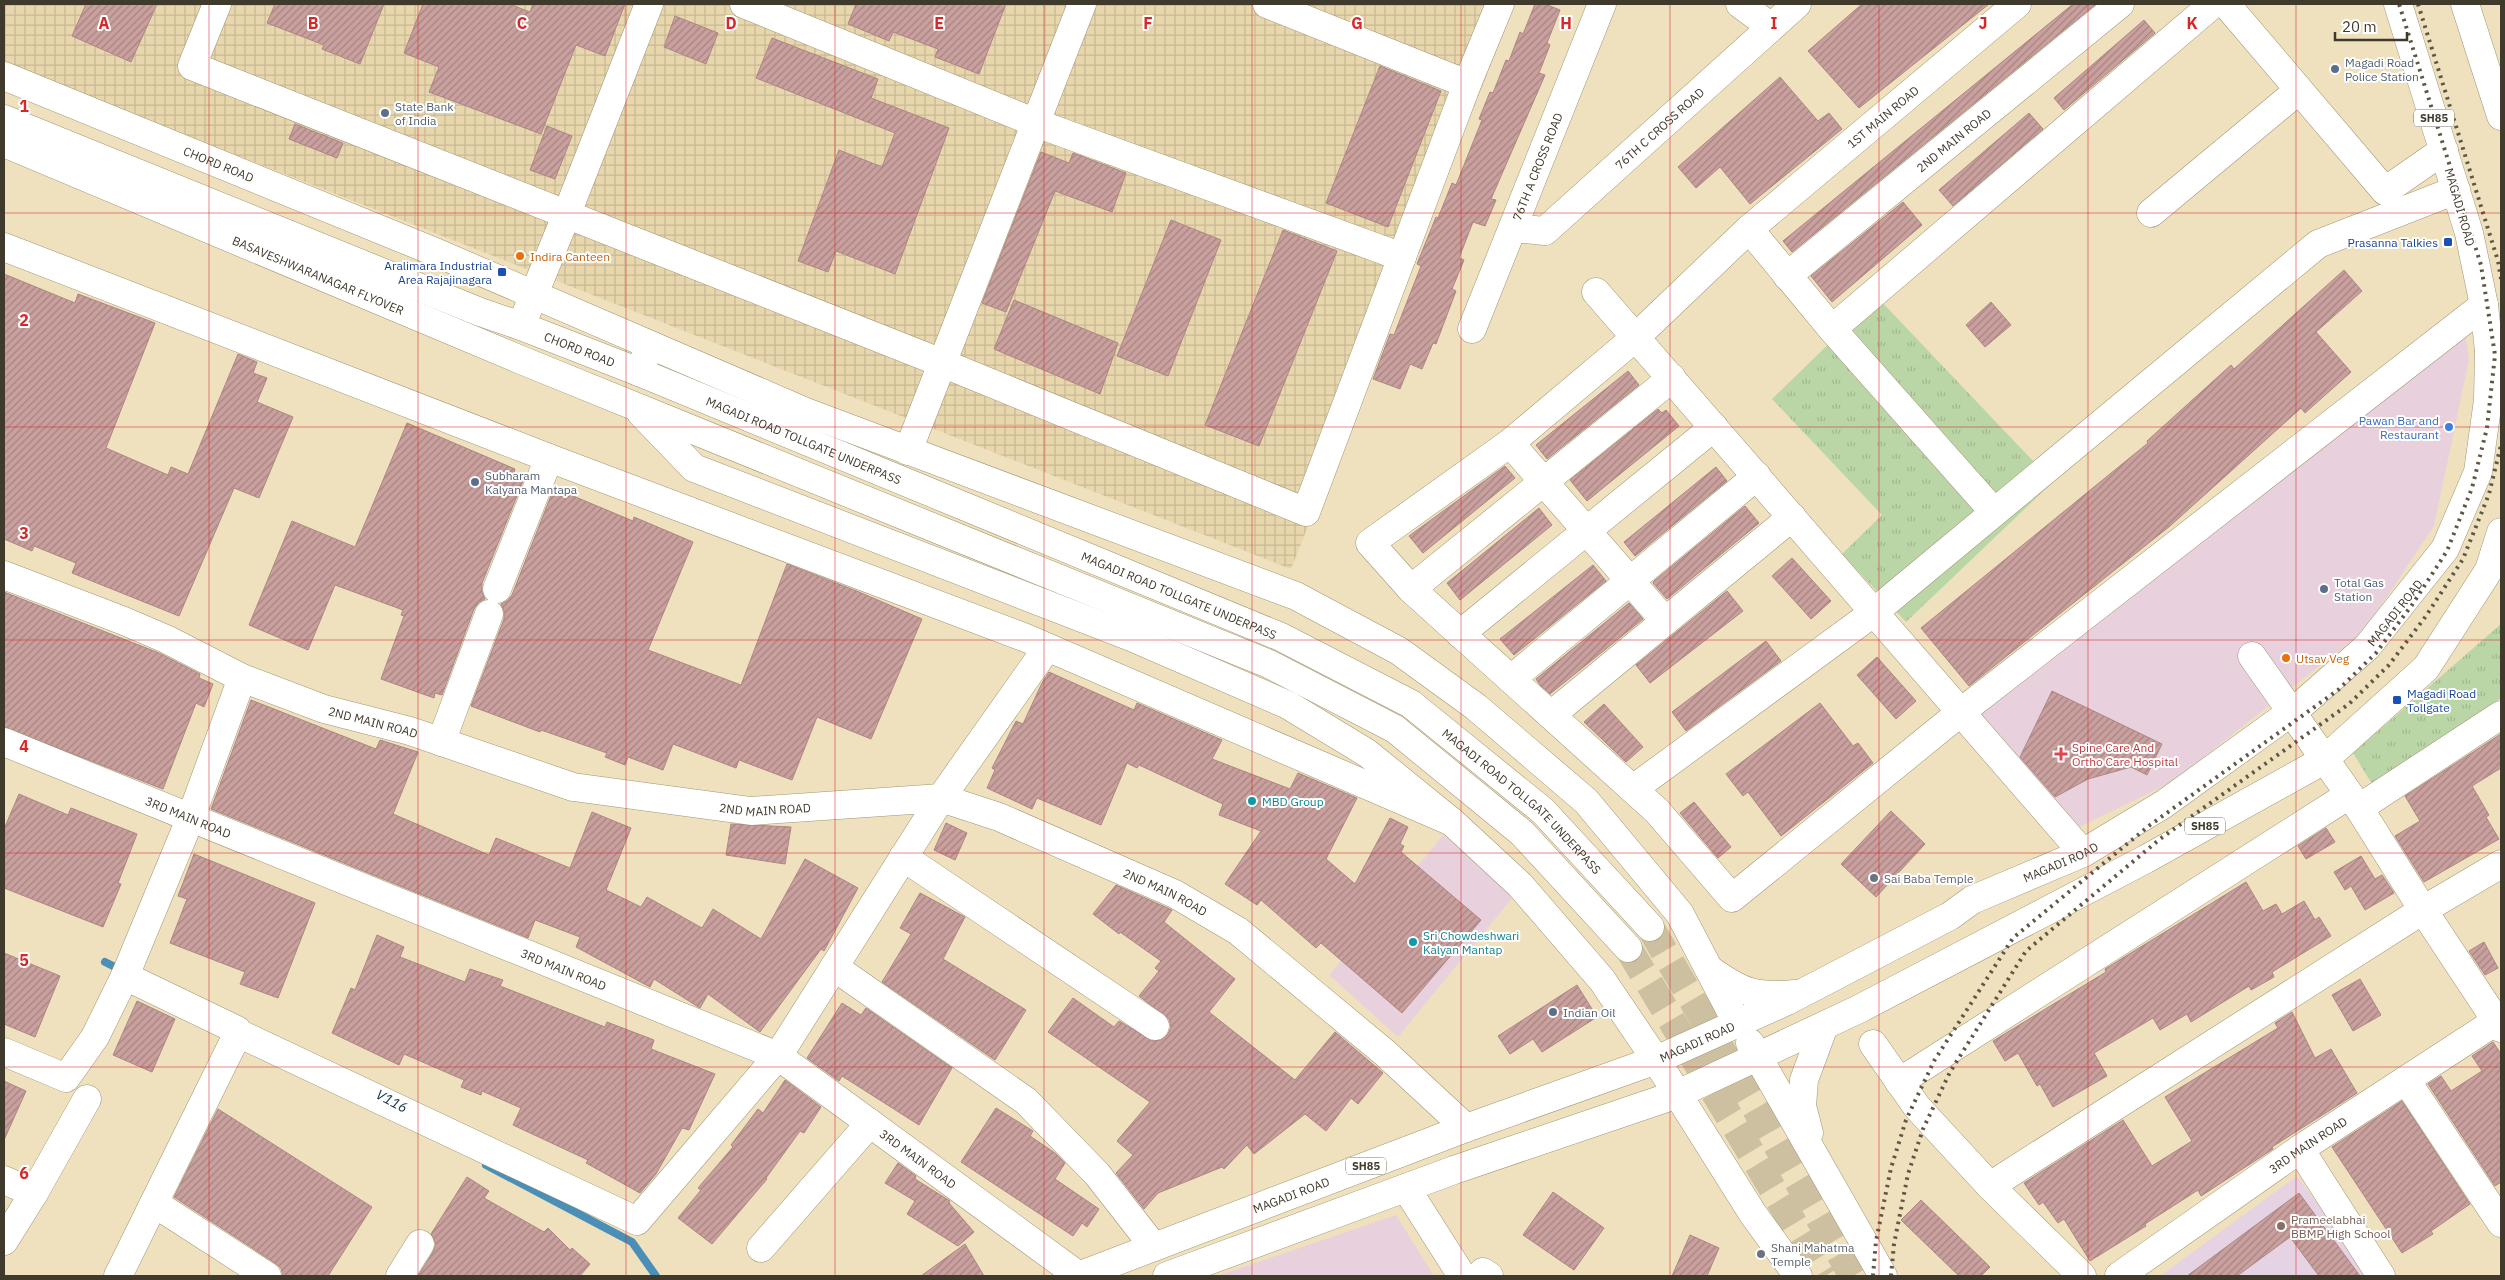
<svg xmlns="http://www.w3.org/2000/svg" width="2505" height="1280" font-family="'IBM Plex Sans',sans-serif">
<defs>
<pattern id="industrial-grid" width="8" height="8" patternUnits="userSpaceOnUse" patternTransform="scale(1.25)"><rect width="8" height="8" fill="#e8d7ad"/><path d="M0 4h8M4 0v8" fill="none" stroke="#c8b995"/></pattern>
<pattern id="park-tufts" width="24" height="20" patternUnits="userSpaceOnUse" patternTransform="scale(1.25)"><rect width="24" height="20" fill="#bad6a6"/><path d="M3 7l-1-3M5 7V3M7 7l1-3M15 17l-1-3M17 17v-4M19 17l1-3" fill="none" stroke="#a1b88f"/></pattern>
<pattern id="building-hatch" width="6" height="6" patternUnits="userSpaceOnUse" patternTransform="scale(1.25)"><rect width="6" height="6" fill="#c9a09e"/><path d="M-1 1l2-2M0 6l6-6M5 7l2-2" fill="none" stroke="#a58381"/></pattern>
</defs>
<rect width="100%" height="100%" fill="#efe1be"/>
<path fill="#e8d1dd" d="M2462 307 2469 360 2434 526 2364 631 2172 782 2054 839 1959 726Z
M1443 835 1517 892 1398 1037 1329 975Z
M1396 1215 1434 1276H1217Z"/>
<path fill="url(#industrial-grid)" d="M4 4H1515L1291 569 4 64Z"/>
<path fill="#e5d2e2" d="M2297 1176 2369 1276H2160Z"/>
<path fill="url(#park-tufts)" d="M1877 297 2053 482 1906 622 1842 554 1882 515 1772 399Z
M2501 624V698L2372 784 2353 753Z"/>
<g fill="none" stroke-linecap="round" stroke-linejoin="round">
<path stroke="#4b8fb6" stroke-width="8" d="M105 962 123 971
M486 1165 632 1242 656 1276"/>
</g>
<path fill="url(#building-hatch)" stroke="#ad8684" d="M86 4H157L131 62 72 36Z
M275 4H384L360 64 322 49 324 45 267 23Z
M423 4H509L530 12 533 4H625L605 56 576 45 541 134 429 92 439 67 404 53Z
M856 4H1006L979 74 935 57 938 49 893 32 889 41 848 24Z
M1535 4H1545L1560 10 1547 43 1550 45 1539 73 1545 75 1491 199 1496 200 1485 226 1473 222 1459 258 1464 260 1452 289 1456 291 1436 344 1433 343 1422 369 1410 364 1400 389 1373 379 1390 334 1394 335 1421 266 1417 264 1436 217 1438 218 1452 183 1456 185 1482 120 1479 119 1490 92 1493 93 1506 60 1509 61 1520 32 1523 34Z
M1862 4H1989L1859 108 1808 51Z
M2073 4H2096L1792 252 1783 241Z
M675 16 718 33 706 64 664 47Z
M2144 20 2155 33 2064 110 2054 98Z
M772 38 878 79 871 98 949 128 895 274 836 251 828 272 798 261 839 150 882 167 895 133 756 78Z
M1380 66 1441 91 1388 227 1326 203Z
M1780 77 1818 121 1829 113 1842 129 1750 204 1720 167 1696 188 1678 167Z
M2029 113 2043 129 1953 206 1939 190Z
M295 124 343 143 337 158 289 139Z
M547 126 572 136 555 179 530 170Z
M1041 152 1069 163 1073 153 1126 173 1112 212 1055 191 1006 312 982 303Z
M1903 202 1922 225 1832 302 1811 276Z
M1171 220 1221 240 1168 376 1117 356Z
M1283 230 1337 251 1259 446 1205 425Z
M2344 270 2362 291 2316 332 2351 372 2305 413 2301 408 2170 526 1969 686 1921 628 2148 443 2147 441 2231 365 2234 369Z
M4 274 75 303 78 294 155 323 106 448 168 475 171 467 188 474 238 354 257 362 253 373 267 378 257 402 293 417 259 498 234 488 179 616 72 573 76 563 34 546 32 551 4 539Z
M1014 300 1118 343 1100 394 994 349Z
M1991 302 2011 325 1985 347 1966 325Z
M1628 371 1639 385 1547 459 1536 445Z
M1658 409 1662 413 1666 410 1679 426 1587 501 1570 480Z
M407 423 515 469 514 472 525 476 482 583V592L485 599 479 602 474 609 442 695 435 693 434 698 381 679 404 616 401 615 403 610 335 585 308 650 249 625 292 521 355 547Z
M1505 466 1515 478 1423 553 1409 536Z
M1716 467 1727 481 1635 556 1624 542Z
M554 488 633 521 634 517 693 542 648 650 741 685 787 564 859 592 922 619 871 739 817 717 792 780 739 760 736 768 673 744 663 770 628 757 625 765 605 757 607 753 541 730 540 732 471 706 504 619V611L501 604 507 601 512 595Z
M1745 506 1759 523 1667 599 1653 583 1654 581Z
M1539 508 1552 525 1460 600 1447 583Z
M1792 558 1831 601 1811 619 1772 576Z
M1593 565 1606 581 1514 655 1500 639Z
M1727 591 1743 611 1650 683 1636 665Z
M4 592 159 653 200 674 199 678 213 684 204 707 196 703 163 789 4 727Z
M1629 603 1643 619 1550 694 1540 685 1536 679Z
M1766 641 1781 661 1686 731 1672 712Z
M1877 657 1916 701 1896 719 1857 675Z
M1049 672 1134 710 1137 703 1222 740 1212 759 1290 789 1298 773 1357 798 1326 859 1355 884 1390 818 1408 827 1400 844 1404 846 1401 852 1481 920 1402 1013 1321 943 1316 948 1261 900 1257 905 1225 884 1261 831 1219 815 1223 804 1139 765 1137 768 1127 763 1101 825 1037 798 1032 809 987 788 995 770 992 768 1016 721 1023 724 1042 683Z
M2052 691 2162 744 2147 775 2131 767 2088 779 2055 797 2020 757Z
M251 700 376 749 380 740 418 752 393 814 489 855 496 838 570 868 592 812 631 828 606 890 641 907 647 897 702 928 713 909 761 939 805 859 858 888 824 951 821 949 760 1032 708 994 700 1008 654 979 650 987 576 947 580 937 535 920 528 938 211 809Z
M1820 703 1853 746 1858 743 1873 763 1781 836 1748 792 1743 796 1726 774Z
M1604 704 1643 747 1626 762 1584 722Z
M2501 734V768L2472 786 2489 815 2486 817 2499 839 2424 882 2395 836 2420 821 2405 796Z
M19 794 68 815 71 808 137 834 118 883 121 884 103 927 4 888V829Z
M1694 802 1731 847 1718 858 1680 813Z
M1891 811 1925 844 1876 897 1841 864Z
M946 823 967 833 955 860 934 850Z
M731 824 791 827 785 864 726 855Z
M2326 828 2335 842 2306 859 2298 846Z
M194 854 315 903 278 998 240 984 245 972 170 943 187 899 178 896Z
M2361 856 2375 879 2382 875 2394 893 2365 910 2351 886 2345 890 2334 872Z
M2246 882 2263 911 2276 904 2282 914 2304 901 2315 920 2319 917 2331 936 2272 972 2274 977 2251 990 2249 986 2191 1022 2187 1014 2160 1030 2153 1018 2094 1053 2107 1076 2053 1107 2040 1084 2037 1086 2018 1053 2005 1061 1993 1041 2106 972 2105 969Z
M1116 885 1172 910 1164 922 1235 979 1209 1012 1295 1080 1335 1032 1383 1073 1358 1104 1351 1098 1326 1131 1305 1114 1254 1154 1247 1145 1224 1169 1222 1167 1158 1193 1144 1209 1116 1173 1133 1155 1117 1141 1150 1102 1048 1032 1073 998 1114 1027 1119 1021 1153 1041 1161 1040 1168 1034 1171 1027 1169 1019 1139 996 1159 971 1155 968 1161 961 1120 932 1119 934 1093 914Z
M920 893 965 917 943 959 1026 1010 995 1060 882 982 911 934 900 928Z
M377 935 404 947 400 957 465 982 470 969 503 980 500 986 605 1027 607 1022 654 1040 651 1049 715 1074 689 1130 682 1128 656 1174 640 1193 586 1163 588 1160 513 1125 521 1108 482 1091 481 1095 461 1087 464 1080 404 1054 399 1065 332 1033 351 988 355 990Z
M2484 942 2498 968 2485 975 2469 951Z
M4 953 60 976 35 1037 4 1024Z
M2360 979 2381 1015 2353 1031 2332 995Z
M1577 985 1597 1017 1542 1052 1533 1039 1510 1054 1498 1036Z
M137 1001 175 1019 152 1072 113 1055Z
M842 1003 861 1015 866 1008 952 1068 919 1125 842 1076 839 1081 807 1058Z
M2292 1012 2315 1058 2331 1049 2357 1093 2272 1147 2273 1149 2201 1196 2198 1190 2145 1224 2146 1226 2090 1261 2064 1219 2058 1223 2043 1202 2039 1205 2024 1183 2123 1120 2152 1166 2192 1141 2165 1097 2278 1028 2275 1023Z
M2493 1042 2501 1054V1182L2495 1186 2428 1084 2441 1076 2451 1091 2482 1071 2472 1056Z
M785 1080 821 1107 804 1133 800 1131 766 1178 767 1179 712 1244 678 1218 701 1190 698 1188 733 1147 731 1145 758 1109 763 1113Z
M4 1081 26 1091 4 1140Z
M2402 1101 2470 1204 2431 1231 2433 1234 2402 1253 2332 1147Z
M996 1108 1033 1131 1030 1136 1055 1153 1065 1163 1055 1179 1099 1209 1087 1227 1082 1223 1073 1236 961 1162Z
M218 1109 372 1207 328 1276H283L281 1268 275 1263 174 1197Z
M898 1163 916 1176 915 1179 950 1201 949 1203 974 1232 958 1246 907 1214 915 1201 885 1183Z
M467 1177 489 1191 484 1198 544 1232 548 1228 570 1250 572 1248 590 1264 580 1276H418L433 1252 436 1244 431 1234Z
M1553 1192 1604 1228 1574 1270 1523 1235Z
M2299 1193 2360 1276H2319L2290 1237 2237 1276H2187Z
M1921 1200 1990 1267 1981 1276H1959L1901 1220Z
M1690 1235 1719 1248 1707 1276H1672Z
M965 1244 984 1276H921Z"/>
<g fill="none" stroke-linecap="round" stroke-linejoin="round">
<path stroke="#ccc0a1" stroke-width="28" stroke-dasharray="28 14" stroke-linecap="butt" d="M1650 927 1853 1276
M1628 948 1825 1276"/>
<defs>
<g id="minor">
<path d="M217 4 192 66 942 363 1306 512 1467 84 1500 4"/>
<path d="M744 4 1036 123 1402 257"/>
<path d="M1267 4 1467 84"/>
<path d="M1740 4 1770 26"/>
<path d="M2017 4 1749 229 1636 337 1510 443 1370 543 1411 589 1657 811 1732 898 1961 712 2484 305"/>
<path d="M2226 4 2385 191 2444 150"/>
<path d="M2151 213 2299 90"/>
<path id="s1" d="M1514 228 1545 231 1797 4"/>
<path d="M1749 229 1832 329 1994 512"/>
<path id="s2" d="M1787 276 2120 4"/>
<path d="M1596 292 2083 853"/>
<path d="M521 326 566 216 649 4"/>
<path id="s3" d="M1472 329 1602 4"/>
<path d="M1832 329 2213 4"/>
<path d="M1510 443 1665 621"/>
<path d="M908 451 1082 4"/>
<path id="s4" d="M4 575 124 621 166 639 242 678 324 709 410 731 573 787 751 811 941 798 999 817 1175 894 1238 931 1385 1053 1466 1128"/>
<path d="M497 589 549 458"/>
<path d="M1411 589 1672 378"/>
<path d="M1460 634 1714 427"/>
<path d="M2252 656 2359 808 2423 910 2501 1028"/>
<path d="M1511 679 1757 476"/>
<path d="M1551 715 1792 517"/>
<path id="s5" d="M4 742 778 1056 1079 1276"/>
<path d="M441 742 489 614"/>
<path d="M1633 789 1873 613 2318 244 2456 190"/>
<path d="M2359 808 2501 715"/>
<path d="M903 857 1155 1026"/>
<path d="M834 967 1026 1101 1097 1174 1154 1247"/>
<path d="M125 976 191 817 242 678"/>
<path d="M1873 1044 1917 1107 1990 1186 2423 910 2501 864"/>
<path d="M4 1052 66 1078 95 1037 125 976 237 1030 238 1033 637 1221 778 1056 941 798 1047 648"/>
<path d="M2406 1080 2501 1223"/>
<path d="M1899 1082 2349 795"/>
<path d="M2300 1149 2381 1276"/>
<path d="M4 1180 34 1193 87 1099"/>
<path d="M1990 1186 2082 1276"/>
<path d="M1406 1188 1462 1276"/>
<path d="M154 1203 267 1276"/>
<path d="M4 1241 34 1193"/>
<path d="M761 1248 870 1123"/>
<path d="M118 1276 238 1033"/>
<path d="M400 1276 420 1244"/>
<path d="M1479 1276 1483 1272 1489 1276"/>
<path id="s6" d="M2119 1276 2300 1149 2501 1018"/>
</g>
<g id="tertiary">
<path id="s7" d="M4 76 435 252 806 412 1296 596 1399 651 1476 707 1586 801 1680 914 1738 1025"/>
<path d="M4 247 549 458 1026 638 1452 822 1520 885 1602 980 1656 1060"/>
</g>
<g id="primary">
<path d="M2465 4 2501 116"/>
<path id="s8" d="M4 119 480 312 521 326 639 372 1281 637 1411 704 1543 811 1650 927"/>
<path id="s9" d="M4 143 521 360 1269 664 1395 729 1522 833 1628 948"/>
<path d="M639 372 650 345"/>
<path d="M641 413 694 468 1131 637 1288 705 1367 753 1452 822"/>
<path d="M1709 969C1741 992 1755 998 1795 994"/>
<path d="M1750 1043 1883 1276"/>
<path d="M1656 1060 1753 1214 1798 1276"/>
<path d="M1809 1133 1802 1106 1804 1080 1824 1026"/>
<path id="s10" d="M1078 1276 1466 1128 1656 1060 1787 1001 1950 916 1972 900 2083 853 2164 804 2301 705 2367 647 2445 549 2478 472 2488 400 2489 351 2484 305 2469 233 2398 4"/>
<path d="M1167 1276 1454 1170 1678 1094 1859 1009 2146 859 2324 760 2426 668 2489 570 2501 532"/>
</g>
</defs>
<use href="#minor" stroke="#a29574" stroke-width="29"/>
<use href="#tertiary" stroke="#a29574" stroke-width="29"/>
<use href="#primary" stroke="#a29574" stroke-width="29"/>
<use href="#minor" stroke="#fff" stroke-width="28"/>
<use href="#tertiary" stroke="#fff" stroke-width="28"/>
<use href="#primary" stroke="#fff" stroke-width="28"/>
<path stroke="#5f5746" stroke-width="4" stroke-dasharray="2.5 5" stroke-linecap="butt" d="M2418 4 2498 261 2501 279
M1873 1276 1876 1241 1891 1168 1906 1120 1934 1061 2013 938 2150 825 2338 690 2376 653 2412 605 2447 551 2472 488 2487 428 2495 355 2481 265 2399 4
M1891 1276 1894 1244 1908 1174 1923 1129 1950 1072 2026 951 2160 839 2349 704 2389 665 2426 616 2463 559 2489 494 2501 445"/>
</g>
<path fill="none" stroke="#d62828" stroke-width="1" stroke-opacity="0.55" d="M209 4V1276M418 4V1276M626 4V1276M835 4V1276M1044 4V1276M1252 4V1276M1461 4V1276M1670 4V1276M1879 4V1276M2088 4V1276M2296 4V1276M4 213H2501M4 427H2501M4 640H2501M4 853H2501M4 1067H2501"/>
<g fill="#5c6f8a" stroke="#fff" stroke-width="2">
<circle cx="2335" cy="69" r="5"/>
<circle cx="385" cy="113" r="5"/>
<circle cx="475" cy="482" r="5"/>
<circle cx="2324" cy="589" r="5"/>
<circle cx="1553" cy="1012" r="5"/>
</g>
<g fill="#1a4fb4" stroke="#fff" stroke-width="2">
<rect x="2443" y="237" width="10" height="10" rx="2.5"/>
<rect x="497" y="267" width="10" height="10" rx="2.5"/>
<rect x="2392" y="695" width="10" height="10" rx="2.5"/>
</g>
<g fill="#e8710a" stroke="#fff" stroke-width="2">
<circle cx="520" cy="256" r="5"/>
<circle cx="2286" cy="658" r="5"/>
</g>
<circle fill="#3f7fe0" stroke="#fff" stroke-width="2" cx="2449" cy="427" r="5"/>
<path fill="#e0444e" stroke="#fff" stroke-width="2" d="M2058.5 746.5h5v5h5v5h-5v5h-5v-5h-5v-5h5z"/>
<g fill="#0f9aa8" stroke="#fff" stroke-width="2">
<circle cx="1252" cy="801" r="5"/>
<circle cx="1413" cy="942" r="5"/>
</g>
<g fill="#6b7280" stroke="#fff" stroke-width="2">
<circle cx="1874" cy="878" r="5"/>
<circle cx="1761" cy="1254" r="5"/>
</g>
<circle fill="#8d6e63" stroke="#fff" stroke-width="2" cx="2281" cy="1226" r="5"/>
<g text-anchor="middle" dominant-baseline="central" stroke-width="4" stroke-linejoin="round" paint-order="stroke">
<g fill="#fff" stroke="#79756b" stroke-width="1">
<rect x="2414" y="109.5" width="40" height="17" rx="4"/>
<rect x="2185" y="817.5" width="40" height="17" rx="4"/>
<rect x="1346" y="1157.5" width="40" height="17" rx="4"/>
</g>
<g font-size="11" font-weight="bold" fill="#403a2c">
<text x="2434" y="118">SH85</text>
<text x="2205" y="826">SH85</text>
<text x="1366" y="1166">SH85</text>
</g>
<g font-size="12" fill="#4e5e75" stroke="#fff" text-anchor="start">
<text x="2345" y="62">Magadi Road<tspan x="2345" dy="14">Police Station</tspan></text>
<text x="395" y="106">State Bank<tspan x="395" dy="14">of India</tspan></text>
<text x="485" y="475">Subharam<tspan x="485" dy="14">Kalyana Mantapa</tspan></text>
<text x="2334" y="582">Total Gas<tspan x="2334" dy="14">Station</tspan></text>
<text x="1563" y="1012">Indian Oil</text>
</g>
<g font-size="12" fill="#403a2c" stroke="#fff">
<text transform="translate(1883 117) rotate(-40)">1ST MAIN ROAD</text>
<text stroke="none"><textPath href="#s1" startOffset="185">76TH C CROSS ROAD</textPath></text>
<text stroke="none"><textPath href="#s2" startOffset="215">2ND MAIN ROAD</textPath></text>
<text stroke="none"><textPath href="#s7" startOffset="232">CHORD ROAD</textPath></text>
<text stroke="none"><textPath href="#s3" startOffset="175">76TH A CROSS ROAD</textPath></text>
<text transform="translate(2460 207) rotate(74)">MAGADI ROAD</text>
<text stroke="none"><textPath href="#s9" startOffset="341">BASAVESHWARANAGAR FLYOVER</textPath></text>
<text stroke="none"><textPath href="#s8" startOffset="620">CHORD ROAD</textPath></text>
<text stroke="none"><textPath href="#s8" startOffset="862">MAGADI ROAD TOLLGATE UNDERPASS</textPath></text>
<text stroke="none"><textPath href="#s8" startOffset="1268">MAGADI ROAD TOLLGATE UNDERPASS</textPath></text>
<text stroke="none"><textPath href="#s10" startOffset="1488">MAGADI ROAD</textPath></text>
<text stroke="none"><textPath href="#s4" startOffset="398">2ND MAIN ROAD</textPath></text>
<text stroke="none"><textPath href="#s8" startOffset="1672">MAGADI ROAD TOLLGATE UNDERPASS</textPath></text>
<text stroke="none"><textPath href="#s4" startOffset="802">2ND MAIN ROAD</textPath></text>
<text stroke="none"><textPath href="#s5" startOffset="199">3RD MAIN ROAD</textPath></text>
<text stroke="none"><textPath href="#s10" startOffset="1068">MAGADI ROAD</textPath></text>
<text stroke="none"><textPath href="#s4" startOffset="1222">2ND MAIN ROAD</textPath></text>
<text stroke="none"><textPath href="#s5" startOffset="604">3RD MAIN ROAD</textPath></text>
<text stroke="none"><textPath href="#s10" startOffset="662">MAGADI ROAD</textPath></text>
<text stroke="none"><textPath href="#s6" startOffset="230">3RD MAIN ROAD</textPath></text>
<text stroke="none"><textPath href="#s5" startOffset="1009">3RD MAIN ROAD</textPath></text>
<text stroke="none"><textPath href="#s10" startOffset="228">MAGADI ROAD</textPath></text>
</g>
<g font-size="12" fill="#164399" stroke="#fff" text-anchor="end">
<text x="2438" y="242">Prasanna Talkies</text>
<text x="492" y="265">Aralimara Industrial<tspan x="492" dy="14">Area Rajajinagara</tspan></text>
<text x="2407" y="693" text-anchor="start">Magadi Road<tspan x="2407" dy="14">Tollgate</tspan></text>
</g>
<g font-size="12" fill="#c56008" stroke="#fff" text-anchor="start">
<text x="530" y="256">Indira Canteen</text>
<text x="2296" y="658">Utsav Veg</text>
</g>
<g font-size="12" fill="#366cbe" stroke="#fff" text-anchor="end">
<text x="2439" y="420">Pawan Bar and<tspan x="2439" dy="14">Restaurant</tspan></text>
</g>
<g font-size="12" fill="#be3a42" stroke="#fff" text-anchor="start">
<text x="2072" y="747">Spine Care And<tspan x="2072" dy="14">Ortho Care Hospital</tspan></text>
</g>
<g font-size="12" fill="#0d838f" stroke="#fff" text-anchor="start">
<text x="1262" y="801">MBD Group</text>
<text x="1423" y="935">Sri Chowdeshwari<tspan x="1423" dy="14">Kalyan Mantap</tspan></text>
</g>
<g font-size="12" fill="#5b616d" stroke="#fff" text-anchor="start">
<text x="1884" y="878">Sai Baba Temple</text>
<text x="1771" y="1247">Shani Mahatma<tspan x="1771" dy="14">Temple</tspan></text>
</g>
<g font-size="12" fill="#785e54" stroke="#fff" text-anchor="start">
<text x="2291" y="1219">Prameelabhai<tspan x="2291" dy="14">BBMP High School</tspan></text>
</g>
<g font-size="14" font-style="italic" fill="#123243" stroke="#fff">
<text transform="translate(392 1101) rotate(28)">V116</text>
</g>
</g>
<g font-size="16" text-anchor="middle" font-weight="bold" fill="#d62828" stroke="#fff" stroke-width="4" stroke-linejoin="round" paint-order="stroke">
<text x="104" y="29">A</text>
<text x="313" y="29">B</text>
<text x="522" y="29">C</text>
<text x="731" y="29">D</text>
<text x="939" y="29">E</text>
<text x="1148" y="29">F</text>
<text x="1357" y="29">G</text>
<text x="1566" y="29">H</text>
<text x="1774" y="29">I</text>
<text x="1983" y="29">J</text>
<text x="2192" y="29">K</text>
<text x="24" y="112">1</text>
<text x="24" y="326">2</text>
<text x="24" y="539">3</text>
<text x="24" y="752">4</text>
<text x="24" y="966">5</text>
<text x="24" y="1179">6</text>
</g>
<rect width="2505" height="1280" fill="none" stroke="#403a2c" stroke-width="10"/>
<path d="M2335 32v8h72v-8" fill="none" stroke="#403a2c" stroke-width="2.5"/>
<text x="2342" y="32" font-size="15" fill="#403a2c" stroke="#ffffff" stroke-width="4" paint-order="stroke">20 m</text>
</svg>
